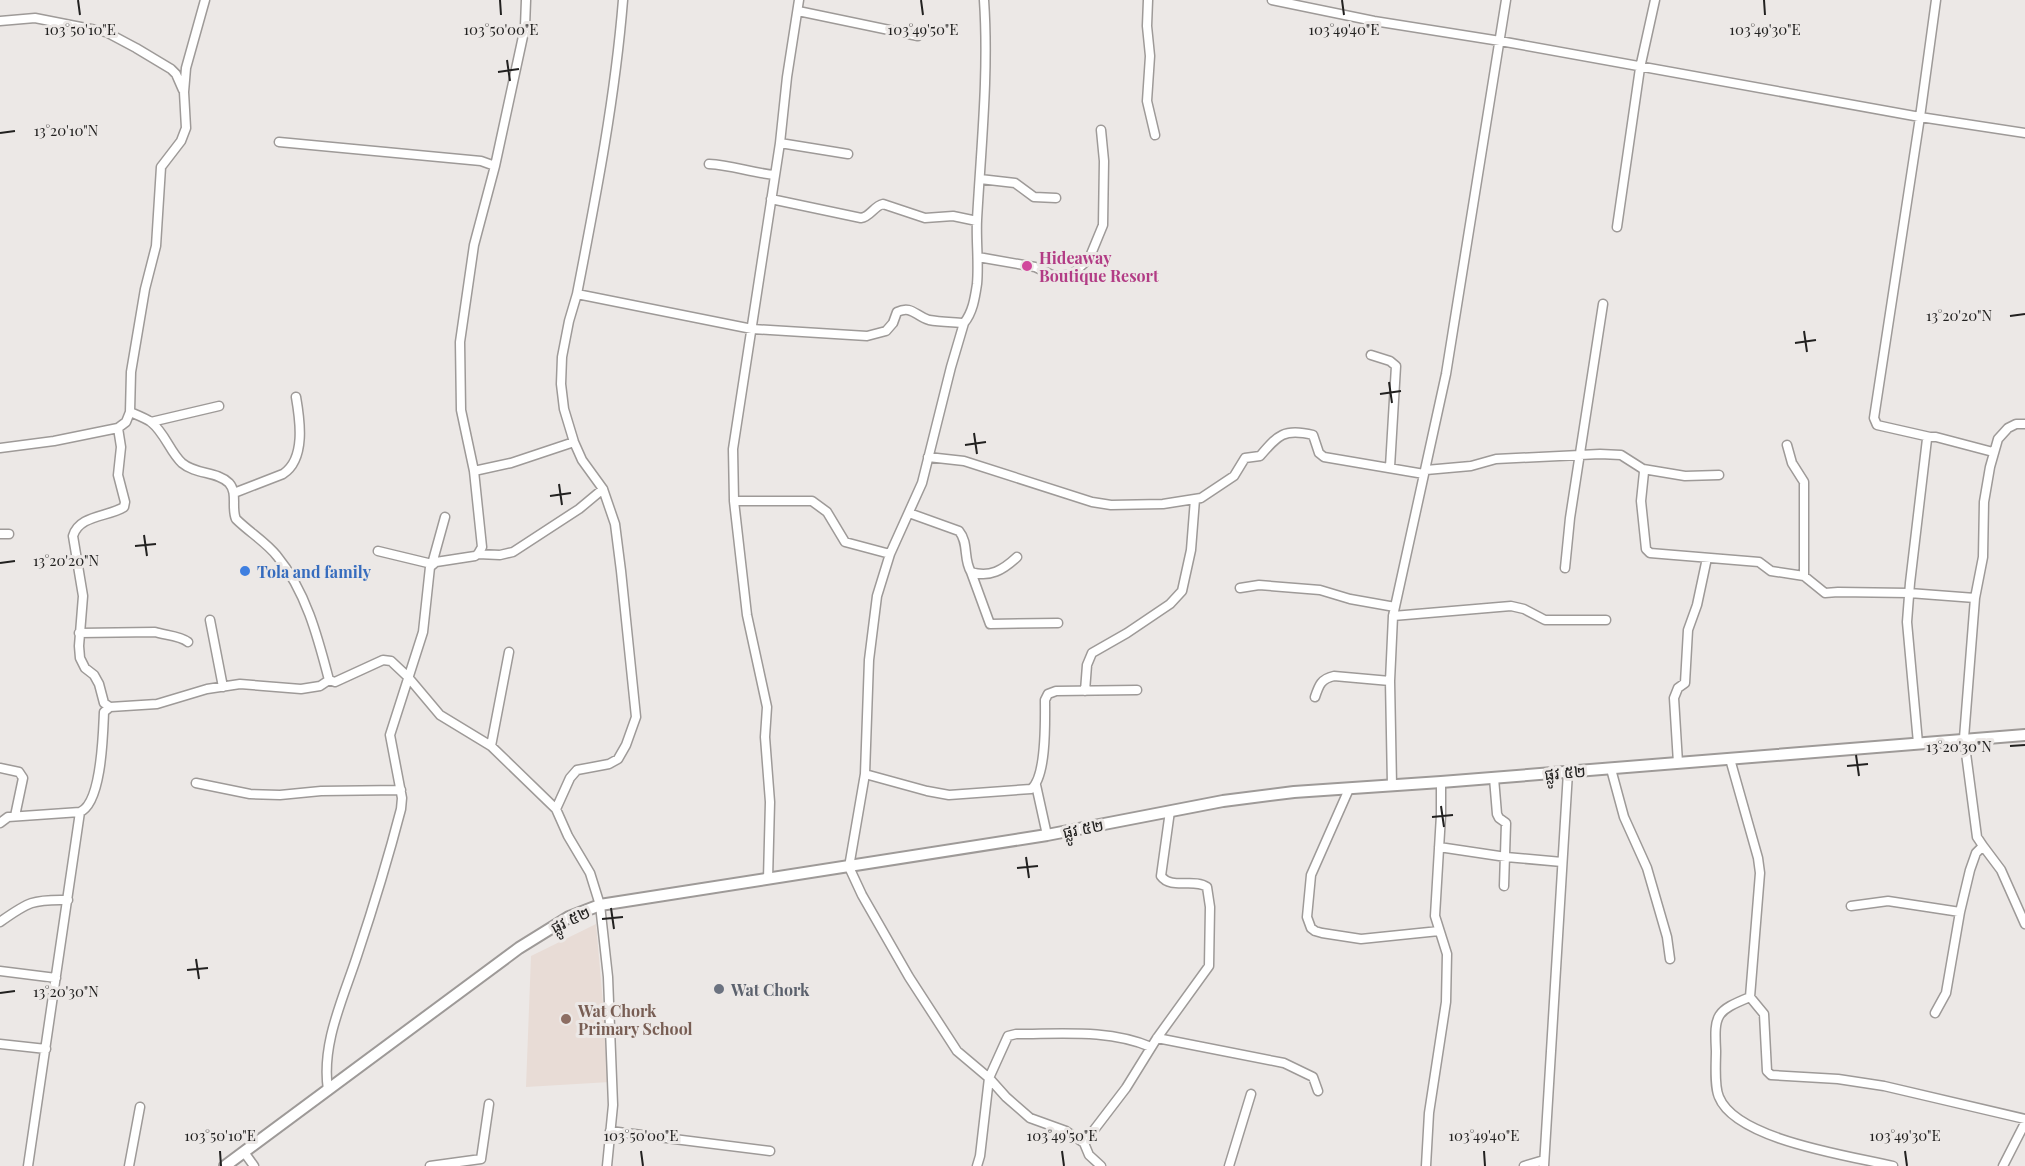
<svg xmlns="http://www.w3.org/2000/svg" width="2025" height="1166" font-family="'Playfair Display','Noto Sans Khmer',serif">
<rect width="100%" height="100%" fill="#ece8e6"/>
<path fill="#e8dcd6" d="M596 924 610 1082 526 1087 531 956Z"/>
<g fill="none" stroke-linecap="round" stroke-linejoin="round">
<defs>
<path id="minor" d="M205 0 186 68 184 92 186 128 181 141 161 167 156 246 145 289 131 372 130 412C137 415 145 418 151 422 165 433 170 452 182 463 196 475 217 471 229 483 238 493 231 508 236 519 249 532 266 542 277 556 306 591 318 638 329 680L335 682 383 660 391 661 408 677 440 715 491 746 556 809 568 836 590 873 600 905 608 977 613 1105 607 1166
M984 0C989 73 981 147 977 220 976 241 979 263 977 284 975 297 973 312 964 323L951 367 922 483 890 554 877 596 869 660 865 774 849 867 862 895 909 977 957 1051 989 1078 1006 1097 1030 1118 1066 1131 1084 1143 1089 1155 1101 1166
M1148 0 1147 26 1150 56 1147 101 1155 135
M1272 0 1374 21 1500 41 1920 117 1936 0
M798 11 918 36
M0 21 35 18 106 32 136 48 171 69 176 74 183 90
M279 142 481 161 495 166 474 245 460 342 461 410 474 471 482 547 478 554 475 556 436 562 430 567 423 632 390 735 402 798 401 809C388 859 373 908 357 956 343 999 321 1044 328 1090
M780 143 848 154
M709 164C732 165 752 173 775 175
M495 166 525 27 526 0
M980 179 1015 183 1034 197 1056 198
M771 199 861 218C870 217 874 206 883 204L925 218 953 216 977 221
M1617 227 1640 68 1655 0
M978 257 1035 267 1054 276 1071 275 1089 259 1103 225 1104 161 1101 130
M577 294 752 329 867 336 886 331 893 323 897 312C912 305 915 316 929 320 940 322 953 322 964 323
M1371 355 1390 361 1396 366 1390 467
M151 422 219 406
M1930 437 1877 425 1874 418 1920 117 2025 133
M1787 445 1792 463 1804 482V576
M0 448 54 441 118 428 126 422 130 412
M928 457 964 461 1092 502 1111 505 1163 504 1201 498 1234 476 1245 458 1260 456C1278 435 1284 428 1313 435L1319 453 1324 457 1424 474
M1643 469 1685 476 1719 475
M1426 470 1471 466 1496 459 1600 454 1621 455 1643 469 1644 472 1641 501 1646 549 1650 553 1759 562 1771 571 1804 576 1825 593 1838 592 1909 593 1975 598
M474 471 511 463 574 442
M234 493 283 474C306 459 300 420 296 397
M734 501H812L827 512 845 542 890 554
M909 513 959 531C969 543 963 559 971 572 990 578 1003 570 1017 557
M0 534H9
M378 551 432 564 445 517
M478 554 500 555 513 552 579 509 603 489
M1565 568 1570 518 1603 304
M971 572 990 624 1058 623
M1240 588 1259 585 1320 590 1350 599 1395 607
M1393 616 1511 606 1524 609 1545 620H1606
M210 620 223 687
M79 633 155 632C164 635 181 636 188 642
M1085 691 1087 665 1092 653 1127 633 1170 604 1182 591 1191 550 1195 499
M1315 697C1319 685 1321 679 1334 676L1390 681
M110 707 104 703 99 684 94 675 85 668 80 658 79 646 83 596 73 536C79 515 108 517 124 507L125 502 118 475 121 447 118 428
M1918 743 1907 622 1910 583 1927 439 1930 437H1936L1993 452
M491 746 509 652
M1730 759 1758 858 1760 873 1750 997
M1678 763 1674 698 1678 688 1685 683 1688 630 1697 605 1707 558
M0 768 19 772 23 778 15 816
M1611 769 1624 817 1647 868 1667 937 1670 959
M865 774 927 791 949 795 1031 789C1047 777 1045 719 1045 700L1048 694 1056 691 1137 690
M1494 778 1497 814 1499 818 1506 823 1504 886
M196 783 250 794 280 795 321 791 401 790
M1036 785 1047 835
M1392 785 1390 681 1393 616 1446 374 1506 0
M1349 789 1311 875 1307 917 1311 928 1315 931 1322 933 1361 939 1439 931
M556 809 570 778 577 770 609 764 618 759 626 745 636 717 621 571 615 524 603 489 582 460 574 442 564 409 561 384 562 357 569 321 577 294C596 196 615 99 623 0
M0 823 8 817 80 812C102 803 103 733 104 712L110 707 157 704 207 689 240 684 301 689 320 686 329 680
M1983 846 2001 870 2025 924
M1439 847 1506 857 1562 862
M768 879 770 802 765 737 767 707 747 615 734 501 733 449 780 143 787 77 799 0
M1851 906 1888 901 1960 912
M0 922C28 902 33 899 68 900
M0 971 56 978
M1935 1013 1946 993 1960 912 1970 870 1976 853 1983 846 1977 837 1964 738 1975 598 1983 557 1984 502 1990 467 1998 439 2008 428 2016 424H2025
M1157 1038 1284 1063 1313 1077 1318 1091
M0 1044 46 1049
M610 1131 770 1151
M1084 1143 1126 1088 1157 1038 1209 966 1210 907 1207 887C1194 878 1171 890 1161 876L1170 811
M244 1152 254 1166
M481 1159 489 1104
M28 1166 80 812
M129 1166 140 1107
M430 1166 481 1159
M977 1166 980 1156 989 1078 1008 1036 1016 1034C1061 1034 1109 1029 1151 1047
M1229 1166 1251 1094
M1426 1166 1429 1113 1446 1002 1447 954 1435 916 1441 815V782
M1524 1166 1544 1160
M1544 1166 1568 772
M1893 1166C1851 1156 1736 1140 1719 1097 1714 1086 1716 1063 1716 1051 1714 1014 1716 1011 1750 997L1764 1014 1767 1071 1771 1075 1838 1079 1884 1086 2025 1119
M2003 1166 2025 1123"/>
<path id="tertiary" d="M225 1166 519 948 569 917 600 905 1047 835 1223 801 1294 792 1441 782 2025 735"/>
</defs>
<use href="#minor" stroke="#9e9a98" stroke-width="11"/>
<use href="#tertiary" stroke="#9e9a98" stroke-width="14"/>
<use href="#minor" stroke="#fff" stroke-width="8"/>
<use href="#tertiary" stroke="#fff" stroke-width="10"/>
</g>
<path fill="none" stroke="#222120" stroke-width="2" d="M78 0 80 15M500 0 501 15M921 0 923 15M1342 0 1344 15M1764 0 1765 15M507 60 510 81M498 72 519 69M0 133 15 131M2010 316 2025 314M1804 331 1807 352M1795 343 1816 340M1389 382 1392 403M1380 394 1401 391M974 433 977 454M965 445 986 442M559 484 562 505M550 496 571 493M144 535 147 556M135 546 156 544M0 563 15 561M2010 746 2025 745M1856 755 1859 776M1847 766 1868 764M1441 806 1444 827M1432 817 1453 815M1026 857 1029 878M1017 868 1038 866M611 908 614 929M602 919 623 917M196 959 199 979M187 970 208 968M0 993 15 991M220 1151 221 1166M641 1151 643 1166M1062 1151 1064 1166M1484 1151 1485 1166M1905 1151 1907 1166"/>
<circle fill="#d1479c" stroke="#ece8e6" stroke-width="2" cx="1027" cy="266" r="6"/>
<circle fill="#3f7fe0" stroke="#ece8e6" stroke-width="2" cx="245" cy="571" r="6"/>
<circle fill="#6b7280" stroke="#ece8e6" stroke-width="2" cx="719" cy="989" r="6"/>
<circle fill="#8d6e63" stroke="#ece8e6" stroke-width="2" cx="566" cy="1019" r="6"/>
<g text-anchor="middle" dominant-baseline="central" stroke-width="6" stroke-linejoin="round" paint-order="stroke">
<g font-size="16" font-weight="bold" fill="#b23c85" stroke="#ece8e6" text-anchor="start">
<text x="1039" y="257">Hideaway<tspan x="1039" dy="18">Boutique Resort</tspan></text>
</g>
<g font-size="16" font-weight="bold" fill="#366cbe" stroke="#ece8e6" text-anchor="start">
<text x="257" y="571">Tola and family</text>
</g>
<g font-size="16" fill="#222120" stroke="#ece8e6">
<text transform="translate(1565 772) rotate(-5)">ផ្លូវ ៥២</text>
<text transform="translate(1083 828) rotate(-11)">ផ្លូវ ៥២</text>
<text transform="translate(570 919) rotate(-25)">ផ្លូវ ៥២</text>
</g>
<g font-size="16" font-weight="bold" fill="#5b616d" stroke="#ece8e6" text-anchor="start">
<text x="731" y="989">Wat Chork</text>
</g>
<g font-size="16" font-weight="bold" fill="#785e54" stroke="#ece8e6" text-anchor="start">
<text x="578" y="1010">Wat Chork<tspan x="578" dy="18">Primary School</tspan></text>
</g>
</g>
<g font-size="15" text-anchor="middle" fill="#222120" stroke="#ece8e6" stroke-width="6" stroke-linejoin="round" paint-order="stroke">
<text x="80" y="35">103°50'10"E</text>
<text x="501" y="35">103°50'00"E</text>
<text x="923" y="35">103°49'50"E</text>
<text x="1344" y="35">103°49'40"E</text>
<text x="1765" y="35">103°49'30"E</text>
<text x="66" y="136">13°20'10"N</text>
<text x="1959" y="321">13°20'20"N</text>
<text x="66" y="566">13°20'20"N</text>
<text x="1959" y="752">13°20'30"N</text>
<text x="66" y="997">13°20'30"N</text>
<text x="220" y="1141">103°50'10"E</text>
<text x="641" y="1141">103°50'00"E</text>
<text x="1062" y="1141">103°49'50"E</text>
<text x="1484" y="1141">103°49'40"E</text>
<text x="1905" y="1141">103°49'30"E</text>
</g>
</svg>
